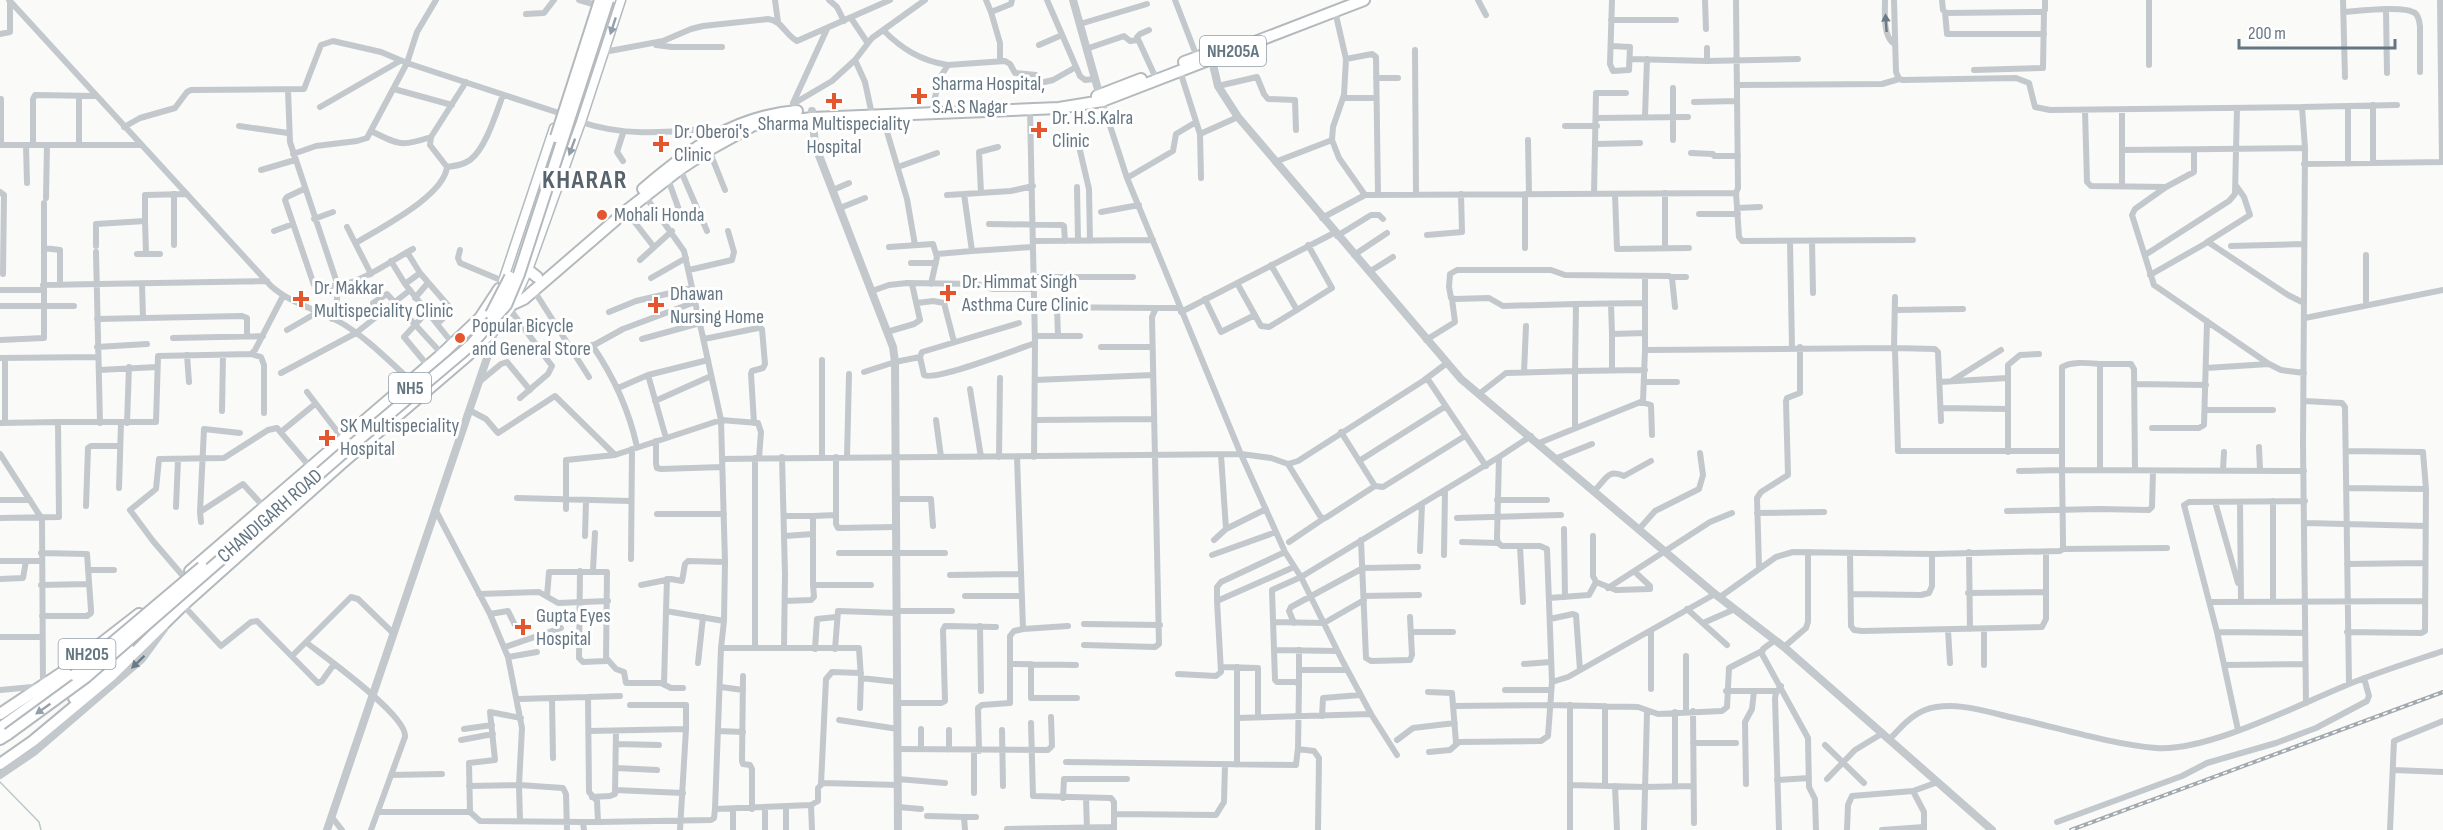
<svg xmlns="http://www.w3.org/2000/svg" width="2443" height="830" font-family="'Sofia Sans Condensed',sans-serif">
<rect width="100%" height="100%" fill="#fafaf8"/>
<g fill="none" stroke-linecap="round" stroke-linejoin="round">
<path stroke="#bbc7cb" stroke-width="1.5" d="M0 782 39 822 41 830"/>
<defs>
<path id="secondary" d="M503 281 554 128
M516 296 528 270 581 122 621 0"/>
<path id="trunk" d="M1184 62 1223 48
M1097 96 1141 79
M643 189C690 149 734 116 797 111
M528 270 537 277
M498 301 511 305 524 299 626 211 680 169 709 150 754 125 812 118 1059 108 1102 101 1364 0
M190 571 442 354 480 318 499 289
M74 698 128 647
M0 714 72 666 139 614
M0 728 74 675
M0 739 8 734
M0 764 33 741 111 676 183 605 342 463 467 356 491 333 512 304"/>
</defs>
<use href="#secondary" stroke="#b3babf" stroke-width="11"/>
<use href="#trunk" stroke="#b4b9bd" stroke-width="14"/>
<path stroke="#c3c8cc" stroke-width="6" d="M9 0 271 286C290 303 315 309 338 321 365 336 388 360 411 381
M579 0 593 4
M775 0 778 22
M829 0 837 7 844 21
M986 0 991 12
M1047 0 1080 76 1085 80 1094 79
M1175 0 1197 57
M1478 0 1486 15
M1705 0 1706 29
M1885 0C1885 13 1883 35 1893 43
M1894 0 1896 72 1899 79 1903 80 2016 78 2029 83 2035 107 2050 110 2302 107 2305 148 2303 444 2306 703
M1942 0 1943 10 1946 13 2042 12 2045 10V0
M2149 0V65
M2343 0 2345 77
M2440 0 2442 162
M2386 10 2387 73
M1335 11 1346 59
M1945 12 1947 34H2044
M2344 12C2358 11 2404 5 2415 13 2419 16 2419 21 2420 26V72
M526 14 544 13 554 0
M851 18 867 42
M1611 20H1676
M1080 24 1147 4
M883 30C902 49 921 61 948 65L939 79 933 107
M1149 30 1140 34 1137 37 1154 74
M0 34 10 32V2
M656 45 672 47H722
M1039 45 1062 35
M1611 46 1630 47 1629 70 1613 71 1610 64 1612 0
M1086 49 1124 36 1130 41 1138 40
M1415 50 1416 195
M604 52 663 41 691 29 703 26 768 19C783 21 785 35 797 41L890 0
M1631 59 1707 61 1798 59
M855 60 865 82 871 110
M1000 61V43L991 12 1011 4 1012 0
M1707 61V48
M948 65 1005 61 1010 64 1015 73 1036 75 1040 83 1053 80 1076 67
M1974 70 2043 68 2044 11
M1180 71 1200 134 1201 178
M1376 78H1398
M1737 85 1882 84 1899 79
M1218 86 1257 77 1264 94 1268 99 1295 100 1296 130
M1673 88V140
M394 89 452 105
M288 90 290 142 338 286 336 310 332 319
M1343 98H1376
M1 99V145
M1102 101 1127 178 1240 452 1285 552 1301 577 1342 660 1371 714 1397 755
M1694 102 1737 101
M793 103 827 29
M793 104 832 81 855 60 872 38 925 0
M2348 106V164
M320 107 400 61
M2302 107 2397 105
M1030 110 1035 343 1034 457
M2085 110 2087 182 2091 186 2166 187 2194 172V150
M2122 110V186
M882 115 907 199 915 245
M1645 116 1647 59
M1597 118 1688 117
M581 122C622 136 661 133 703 129L707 131 712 137
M239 126 288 133
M1565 126H1597
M124 127 140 118 175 108 187 92 191 90 304 89 321 45 333 41 381 52 407 63 559 113
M371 131C399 145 401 147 431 137
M623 133 617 152 623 161
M1200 134 1238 117
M1528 140 1529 194
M1078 142 1089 189 1090 241
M1597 144 1640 143
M0 145H141
M26 145 27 183
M33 145V99L35 95 96 96
M79 145V96
M709 150 725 190
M2122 150 2305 148
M1691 153 1713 154 1714 156H1738
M293 154 316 146 357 141 367 138 407 63 417 32 436 0
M1275 162 1332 140
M2373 163V105
M2304 164 2443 162
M447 167C455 166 463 165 470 160 486 148 496 113 503 95
M898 167 937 153
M680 169 707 231
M261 170 295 160
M1127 178 1173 151 1176 134 1196 122
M668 179 683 221
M1033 186 1011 191 964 194 972 251 1033 247
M1077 187 1078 241
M2166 187 2135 209 2132 215 2154 285 2269 364 2281 370 2304 373
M304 189 287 197 285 200 314 285C353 292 381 266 413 249
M833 190 849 183
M0 192 4 195 3 274
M981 193 979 152 998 147
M1665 193V248
M1736 193 1739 237 1742 241 1913 240
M1525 194V248
M1594 194 1596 93H1626
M1615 194 1617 249 1689 248
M947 195 964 194
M1365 195 1339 158 1332 140 1333 127 1344 95 1346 59 1372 54 1376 57 1378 195
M46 198 47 145
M840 208 865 198
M1737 208 1760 207
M626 211 654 247
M1101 212 1139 205
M1699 214H1738
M1322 218 1365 195 1736 193 1738 188 1736 0
M314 219 333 212
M145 221 146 254
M989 224 1062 225 1064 226 1065 241
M347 227 371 274
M274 231 293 224
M1427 235 1462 232 1461 194
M1337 236 1371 215H1379L1383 219
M1033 241 1153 240
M1790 241 1792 348
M1812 241 1813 293
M2207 242 2250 215 2244 197 2237 187
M356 243C380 228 444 196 447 167L430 145 431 137 466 82
M174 245V194
M96 246V224L145 221V195L187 194
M2231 246 2303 244
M889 247 933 244 937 257 931 284
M44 248 60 250V285
M460 250 458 258 460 263 503 281
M96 252 100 423
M407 252 420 273
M137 254H160
M937 254 972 251
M1354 255 1387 233
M2145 255 2229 201 2235 194 2237 108
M2366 255V305
M640 260 672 231
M391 261 405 284
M911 263H936
M689 270 732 260 734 252 728 231
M1369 272 1393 257
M2150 275 2208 242 2288 295 2304 303
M1645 276V350
M1033 277H1133
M1672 277H1686
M651 278 686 258
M1237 283 1261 326 1269 327 1297 310 1271 265
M142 284 143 318
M43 285 267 281
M533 289 589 377
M0 290H43
M872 291 889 285 907 283 978 284 992 289H1033
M1895 297 1894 348 1935 349 1938 352 1941 421
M415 298 427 284
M1205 299 1221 332 1255 315
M917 303 933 301 944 303 954 342
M1576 304 1645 303
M1611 304 1612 334
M0 306H74
M1034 307 1156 308
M509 308 552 366 548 374 520 398
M1057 308 1058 336
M1297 310 1332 288 1308 245
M1895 310 1963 309
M609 312 636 301 692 288
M1181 312 1334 233
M426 313 404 337 428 366
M378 315 373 303 387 294 442 354
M2305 318 2443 290
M97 319 242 316 247 318V336
M1019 323 922 352 920 357 924 375C936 381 1018 349 1035 343
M437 324 405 284 420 273 452 310 437 324 453 344
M287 330 318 312
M887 332 914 324 920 320 912 284
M1035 336H1080
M173 338 263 336
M642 339 700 323
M704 339 758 328 762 329 765 364 763 368 752 371 751 374 754 423
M0 340 44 338V203
M1426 340 1455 322 1452 299
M592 345C614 377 629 410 637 447
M97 347 147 344
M1101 347H1152
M251 354 261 357 264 365V413
M187 355 189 382
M576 355 623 329 695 302
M0 358 98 357
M5 358V423
M2100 364H2131L2134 369 2135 470
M2206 368 2269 364
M99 370 157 367
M1612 370V334L1645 333
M1645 370 1575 371 1576 304 1503 306 1489 298 1455 299 1451 298 1449 287 1450 274 1457 270H1551L1565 275 1669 276 1672 278 1675 307
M864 372 895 362 920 357
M1524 372 1526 326
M281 373 356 333 410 290
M648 375 666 438
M1427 378 1486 466
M1035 380 1153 375
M1953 380 2001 350
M1645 382H1677
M1940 382 2007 378
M478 383 501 364 507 362 530 390
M2134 384 2206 385
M618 388 648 375 708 360
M970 389 981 457
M307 392 343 439
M1479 394 1506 373 1575 371V428
M655 401 711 376
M2304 401 2342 403 2345 407 2349 684
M1641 402 1651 405 1652 435
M1941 408 2008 409
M469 410 486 419 498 433 555 396 615 455 721 420 758 423 761 432 759 458
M2206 410H2273
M222 411 223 355
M936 420 941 457
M1035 420 1153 419
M0 423 58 422
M127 423 129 367
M2152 428H2199L2204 425 2207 321
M282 431 315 404
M240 433 204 429 200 512 243 484 264 507
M656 441V464L657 468 661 469 722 467
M1539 443 1643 401 1645 350 1892 348 1895 350 1898 451H2061
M2259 447 2260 470
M2346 451 2423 452 2426 489 2425 631 2421 633 2347 632
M2008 452V365L2020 355 2039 354
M0 454 42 519 43 686 0 690
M1221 455 1226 529
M782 457 785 574 784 648
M822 457V360
M836 457V524L838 528 896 527
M847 457 849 374
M999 457 1000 378
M1557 458 1592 444
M722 459 1241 454 1271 458 1288 464 1298 461 1423 381 1447 363
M1359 461 1446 406
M1288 464 1320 516 1323 519 1327 517 1375 486 1341 432
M2223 470 2224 452
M2019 471 2062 470V367C2072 361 2088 363 2100 364V470
M1375 486 1383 487 1465 436
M119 488 121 423
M2346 488 2426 489
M1595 490C1607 478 1608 469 1624 476L1651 461
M517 498 630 501
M896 499H931L933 526
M0 500H30
M1497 500H1547
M2273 501V600
M2215 502 2238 583
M2240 502 2241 601
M86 506 88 448 91 446H120
M176 507 178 459
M566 509V460L615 455
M436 511 490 614 508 657 522 728 519 785 520 820
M2007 511 2098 509 2149 510 2152 507 2153 471
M200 512 201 522
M1757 513 1824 512
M657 514H724
M836 515 813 516V585H871
M784 516H813
M0 518 59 517 58 422H156L158 356 251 354 255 350 283 296
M1457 518 1561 515
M2305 523 2425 526
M1640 528 1655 511 1699 489 1703 475 1700 453
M1564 529 1565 597
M585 536 586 501
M785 536 813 534
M1593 536V576L1596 582 1616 590 1650 589V586L1635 572
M1214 540 1226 529 1266 509
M1361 540 1366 658 1371 661 1410 660 1412 655 1410 617
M1289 542 1323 519
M1462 542 1498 543
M1520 546 1523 602
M2063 549 2167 548
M1420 551 1422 504
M1285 552 1221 582 1217 587V601L1294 567
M1969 552 1970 629
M41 553 87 554 91 610V613L87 616H42
M839 553H945
M1850 553 1851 626 1854 630 1862 631 2042 627 2046 619V552
M1212 555 1276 532
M1444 555 1445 491
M631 559 632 449
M0 561H40
M2347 564 2425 563
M1759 567 1757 498 1761 492 1788 475 1786 401 1787 398 1800 393V347
M88 570H114
M593 570 595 533
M950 575 1021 574
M183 576 153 541 130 510 156 489 159 459 224 458 268 430 277 428 310 467
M0 579 23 578 26 561
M41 585 89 584
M641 585 671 579 682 581 685 564 688 561 725 562
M1608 588 1710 522 1732 513
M1968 593 2046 592
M479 594 539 592 558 603 608 601
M1851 594 1921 595 1929 593 1932 586V554
M547 596 549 572H607L606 661 583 662 579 658 580 571
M965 596H1022
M1364 596 1419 595
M1720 597 1776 557 1793 552 1932 554 2060 551 2063 549V541L2062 470 2304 471
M1549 598 1589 595 1596 582
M785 601 811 600 814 597 813 585
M2210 602 2425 601
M182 604 221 646 251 622 257 621 318 683 322 681 334 664
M1687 609 1727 645
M666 611 667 579
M897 611H952
M490 614 508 611 515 625
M1550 619 1573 614 1576 615 1580 670
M1273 622 1324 623 1364 600
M1294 623 1289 611 1291 607 1363 568 1418 567
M1703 623 1735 609
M1084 624 1160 625
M980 626 981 691
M1023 629 1068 626
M1984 629V665
M1948 630 1950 663
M1411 632H1453
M1651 632V689
M2217 632 2305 633
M0 637H42
M1775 640 1763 649 1762 654 1808 738 1809 787 1815 799 1816 830
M307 643C325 657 408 716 405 737L371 830
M1084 645 1155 647 1159 644 1152 317 1156 308H1179
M505 647 561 628
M1784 647 1806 628 1808 622V552
M721 648H859L861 678
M755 648V458
M815 649 817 619 836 617
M835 649 838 611 897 613
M1274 650 1337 651
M292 656 351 597 358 599 393 633
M508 657 537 652
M607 659 616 669 624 672 626 683H661L671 688H683
M698 663 703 617
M1011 664 1076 665
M1031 664V698H1077
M1524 664 1551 662
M2225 665 2304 664
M1222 667 1258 668V717
M1299 670H1347
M1178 674 1216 676 1221 672 1217 601
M743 676 742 761 743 764 750 765 752 769V809
M1552 682 1568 677 1715 594
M664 684 666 611 724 621
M1299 684V650
M721 687 743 690
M1505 690H1551
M1726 691H1776
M1428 692 1452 693 1456 743
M588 697 620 696
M518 699 588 697 589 792 597 801 598 822H583L584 830
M552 699 553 758
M897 703H941L945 701 943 630 945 626 996 627
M1570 705V830
M1454 706 1550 705 1638 707 1658 714 1722 711 1727 707 1729 668 1762 651
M860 708 861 678 897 682
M1686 711V656
M1693 711 1694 823
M1322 716 1323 698 1360 695
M1237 718 1371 714
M839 720 898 729
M1031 723 1033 796 1111 798 1114 802V830
M464 729 492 725
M921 729V749
M949 730V750
M1002 730 1003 786
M2238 730 2217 632 2184 505 2189 502 2305 501
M589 731 686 729V705H630
M718 731 743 732
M1890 739C1900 728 1910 716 1925 710 1955 699 1993 714 2023 720 2066 730 2112 744 2156 748 2212 752 2308 699 2362 679 2388 669 2416 660 2443 651
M461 740 493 734
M1397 740 1413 728 1455 723
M1693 743H1736
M616 744 659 745
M1825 745 1864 783
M898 749 1048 750 1052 746 1051 717
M974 751V793
M979 751 978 708 982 705 1010 703V636L1014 631 1023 629 1017 457
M1429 752 1450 750 1459 742 1541 741 1548 736 1552 682 1547 549 1540 546H1502L1498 543 1497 538 1499 457 1531 436
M1066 762 1296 765 1298 748
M1237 765V667
M616 768 657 770
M2393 770 2443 772
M391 775 442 774
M898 779 945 783
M1827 779 1855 750 1883 733
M1777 780 1809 778
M821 784 826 679 832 672 861 673
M1746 784 1745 722 1752 709 1754 691
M1570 785 1645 787 1693 786
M469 786 519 785 563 788 566 794 567 830
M1605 786V706
M1615 786 1617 830
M1675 787V712
M615 790 683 793
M592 797 610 796 615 794 616 731
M1063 798 1064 779H1127
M1086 798 1087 830
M811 805 812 830
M898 807 921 809
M786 808V830
M715 809 811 805 818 801V788L823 783 898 785
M733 809V830
M378 812H470L469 763 495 760 490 712 521 718
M470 812 480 821 583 822
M1115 814 1216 815 1224 802 1225 765
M331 816 342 830
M927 816 964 817 965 830
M964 817H976
M598 822 711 820 714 818 715 809 721 648 724 621 725 562 721 420 684 251 645 196
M2057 822 2182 776 2207 763 2276 743 2316 728 2367 701 2369 696 2364 678
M1007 829 1114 827
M680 830 686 729
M765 830V808
M1318 830 1319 758 1314 751 1298 749 1299 685 1296 682H1277L1275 680 1272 590 1301 577 1499 457
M1644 830 1647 711
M1779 830 1775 698 1776 693 1781 686
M1847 830 1848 805 1852 796 1913 791
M1882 830 1924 827
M1924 830V812L1913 791 1938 782
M2390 830 2394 741 2443 721"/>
<path stroke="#c3c8cc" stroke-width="8" d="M1073 0 1101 100
M1211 56 1218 86 1238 117 1461 379 1715 594 1784 647 1992 830
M812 111 815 145 893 347 895 362 898 830
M0 775 34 752 142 659 164 629
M327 830 488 355 494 331"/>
<use href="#secondary" stroke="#fff" stroke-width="8"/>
<use href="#trunk" stroke="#fff" stroke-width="10"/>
<defs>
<path id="rail" d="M2071 830 2443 692"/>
</defs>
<use href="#rail" stroke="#a2aab0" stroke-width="4"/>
<use href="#rail" stroke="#fff" stroke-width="1.5" stroke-dasharray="4.5" stroke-linecap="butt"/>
<defs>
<path id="trunk-bridge" d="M556 137 600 0
M491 314 510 277
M74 675 202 567
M8 734 86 677 350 447 471 345 506 305 519 274 608 0"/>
</defs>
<use href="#trunk-bridge" stroke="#b4b9bd" stroke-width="14" stroke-linecap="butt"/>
<use href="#trunk-bridge" stroke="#fff" stroke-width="10"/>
</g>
<defs><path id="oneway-solid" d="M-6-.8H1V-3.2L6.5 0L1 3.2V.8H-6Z" transform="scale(1.5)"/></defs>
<g fill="#6a7a87">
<use href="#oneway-solid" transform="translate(1886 23) rotate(-94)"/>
<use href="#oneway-solid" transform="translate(138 662) rotate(136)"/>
</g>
<g fill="#939fa8">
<use href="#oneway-solid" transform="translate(613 26) rotate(108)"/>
<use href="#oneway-solid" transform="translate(572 147) rotate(110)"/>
<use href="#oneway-solid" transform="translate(43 709) rotate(145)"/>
</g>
<g fill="#e4572e" stroke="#fff" stroke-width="2">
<path d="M916 87h6v6h6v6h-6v6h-6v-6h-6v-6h6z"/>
<path d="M831 92h6v6h6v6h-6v6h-6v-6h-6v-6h6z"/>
<path d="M1036 121h6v6h6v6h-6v6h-6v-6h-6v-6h6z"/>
<path d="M658 135h6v6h6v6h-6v6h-6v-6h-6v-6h6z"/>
<circle cx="602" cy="215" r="6"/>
<path d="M945 284h6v6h6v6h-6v6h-6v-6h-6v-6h6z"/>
<path d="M298 290h6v6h6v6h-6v6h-6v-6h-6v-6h6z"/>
<path d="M653 296h6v6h6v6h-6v6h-6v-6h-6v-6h6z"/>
<circle cx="460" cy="338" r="6"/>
<path d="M324 429h6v6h6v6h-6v6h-6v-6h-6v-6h6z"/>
<path d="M520 618h6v6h6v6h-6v6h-6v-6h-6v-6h6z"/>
</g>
<g text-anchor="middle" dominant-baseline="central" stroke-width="6" stroke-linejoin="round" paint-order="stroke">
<g fill="#fff" stroke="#939fa8" stroke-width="1.5">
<rect x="1200" y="36" width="66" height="30" rx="4.5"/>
<rect x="389" y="373" width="42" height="30" rx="4.5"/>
<rect x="58.5" y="639" width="57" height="30" rx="4.5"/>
</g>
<g font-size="18" font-weight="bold" fill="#657683">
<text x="1233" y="51">NH205A</text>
<text x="410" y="388">NH5</text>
<text x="87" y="654">NH205</text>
</g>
<g font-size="20" fill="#657683" stroke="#fff" text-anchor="start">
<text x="932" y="84">Sharma Hospital,<tspan x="932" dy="23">S.A.S Nagar</tspan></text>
<text x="1052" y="118">Dr. H.S.Kalra<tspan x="1052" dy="23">Clinic</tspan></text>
<text x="834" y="124" text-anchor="middle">Sharma Multispeciality<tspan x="834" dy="23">Hospital</tspan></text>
<text x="674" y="132">Dr. Oberoi's<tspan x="674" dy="23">Clinic</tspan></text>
<text x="614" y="215">Mohali Honda</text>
<text x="962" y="282">Dr. Himmat Singh<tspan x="962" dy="23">Asthma Cure Clinic</tspan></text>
<text x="314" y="288">Dr. Makkar<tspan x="314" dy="23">Multispeciality Clinic</tspan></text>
<text x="670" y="294">Dhawan<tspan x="670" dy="23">Nursing Home</tspan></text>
<text x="472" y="326">Popular Bicycle<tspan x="472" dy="23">and General Store</tspan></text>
<text x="340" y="426">SK Multispeciality<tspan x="340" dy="23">Hospital</tspan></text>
<text x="536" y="616">Gupta Eyes<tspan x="536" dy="23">Hospital</tspan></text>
</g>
<g font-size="20" fill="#657683" stroke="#fff">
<text transform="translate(270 516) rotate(-41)">CHANDIGARH ROAD</text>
</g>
<g font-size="26" font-weight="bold" letter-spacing="1.5" fill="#57646e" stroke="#fff">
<text x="585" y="180">KHARAR</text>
</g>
</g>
<path d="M2239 39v9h156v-9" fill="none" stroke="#657683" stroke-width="3"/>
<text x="2248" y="39" font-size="18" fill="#657683" stroke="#ffffff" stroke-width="4.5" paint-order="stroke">200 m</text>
</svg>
